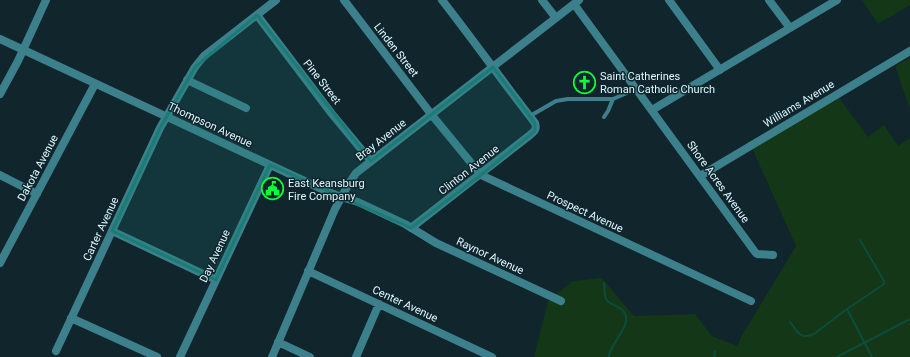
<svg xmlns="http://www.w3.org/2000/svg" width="910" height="357" font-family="Roboto,sans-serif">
<rect width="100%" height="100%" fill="#11252d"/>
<path fill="#143717" d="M862 0H910V5L878 24Z
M910 58V109L895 66Z
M837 95 868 137 884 125 898 146 910 138V357H534L548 301 573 281 602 278 634 316 695 314 712 336 737 346 741 337 796 246 751 146Z"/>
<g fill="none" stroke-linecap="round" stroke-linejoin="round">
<path stroke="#0b4c3b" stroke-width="2" d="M604 283C605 288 604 295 606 299 611 307 625 306 626 317 628 330 610 343 609 357
M847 309 872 357
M790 322C798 332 800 340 814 334L847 309 884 284V281L860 240
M714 357 715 351
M837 357 910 319"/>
<path stroke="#3c808c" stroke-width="4" d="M530 116 556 101 568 99H613L636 89
M604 117 608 111 613 99"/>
<path stroke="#3c808c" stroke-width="8" d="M344 0 431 114 481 175 751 301
M542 0 556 18
M669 0 720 70
M769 0 790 28
M574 4 755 252 757 254 773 255
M257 15 332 114 371 161
M187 80 246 108
M0 94 18 61 46 0
M652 110 837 0
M0 175 37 194
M700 176 910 51
M341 197 358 202 405 224 436 243 561 301
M411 228 530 135C535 131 537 129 535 123 503 82 474 41 442 0
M112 231 216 280
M0 263 95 84
M308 271 492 357
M71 318 157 357
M278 342 310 357
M56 351 160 128 195 67 204 56 276 0
M180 357 270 165
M272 357 335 209 348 185 356 173 579 0
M356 357 379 304"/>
<path stroke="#3c808c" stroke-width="8" d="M0 39 326 191 341 197"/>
</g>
<path fill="#197c75" fill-opacity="0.2" stroke="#197c75" stroke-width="3" stroke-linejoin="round" d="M257 15 371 161 493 67 535 123V131L481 175 411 228 270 165 216 280 112 231 160 128 195 67Z"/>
<defs>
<symbol id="church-ring" viewBox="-11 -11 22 22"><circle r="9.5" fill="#11252d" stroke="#09ff3b" stroke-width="1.5"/><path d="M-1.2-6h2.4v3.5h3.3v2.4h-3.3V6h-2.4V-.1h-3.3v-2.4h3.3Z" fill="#09ff3b"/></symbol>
<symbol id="civic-ring" viewBox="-11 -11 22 22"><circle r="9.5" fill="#11252d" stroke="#09ff3b" stroke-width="1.5"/><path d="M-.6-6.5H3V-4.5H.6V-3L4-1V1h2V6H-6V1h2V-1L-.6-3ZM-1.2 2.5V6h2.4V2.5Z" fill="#09ff3b"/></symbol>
</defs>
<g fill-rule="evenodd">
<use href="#church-ring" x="572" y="70" width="25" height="25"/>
<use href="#civic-ring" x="260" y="176" width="25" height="25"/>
</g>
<g text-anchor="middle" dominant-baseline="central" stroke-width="3" stroke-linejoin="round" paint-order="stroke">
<g font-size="11" fill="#ddf8ff" stroke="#11252d">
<text transform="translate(396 50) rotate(52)">Linden Street</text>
<text transform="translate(322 82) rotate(52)">Pine Street</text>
<text transform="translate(799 104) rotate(-31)">Williams Avenue</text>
<text transform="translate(210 125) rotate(25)">Thompson Avenue</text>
<text transform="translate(381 140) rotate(-38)">Bray Avenue</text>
<text transform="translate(38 168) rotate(-62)">Dakota Avenue</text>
<text transform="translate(469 170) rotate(-38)">Clinton Avenue</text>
<text transform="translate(718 182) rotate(54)">Shore Acres Avenue</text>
<text transform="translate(585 212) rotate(25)">Prospect Avenue</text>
<text transform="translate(101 229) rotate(-65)">Carter Avenue</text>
<text transform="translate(215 256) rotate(-65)">Day Avenue</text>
<text transform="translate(490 256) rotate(25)">Raynor Avenue</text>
<text transform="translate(405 304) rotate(25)">Center Avenue</text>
</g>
<g font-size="11" fill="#ddf8ff" stroke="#11252d" text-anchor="start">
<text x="600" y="76">Saint Catherines<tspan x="600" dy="13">Roman Catholic Church</tspan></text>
<text x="288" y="183">East Keansburg<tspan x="288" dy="13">Fire Company</tspan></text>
</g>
</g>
</svg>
